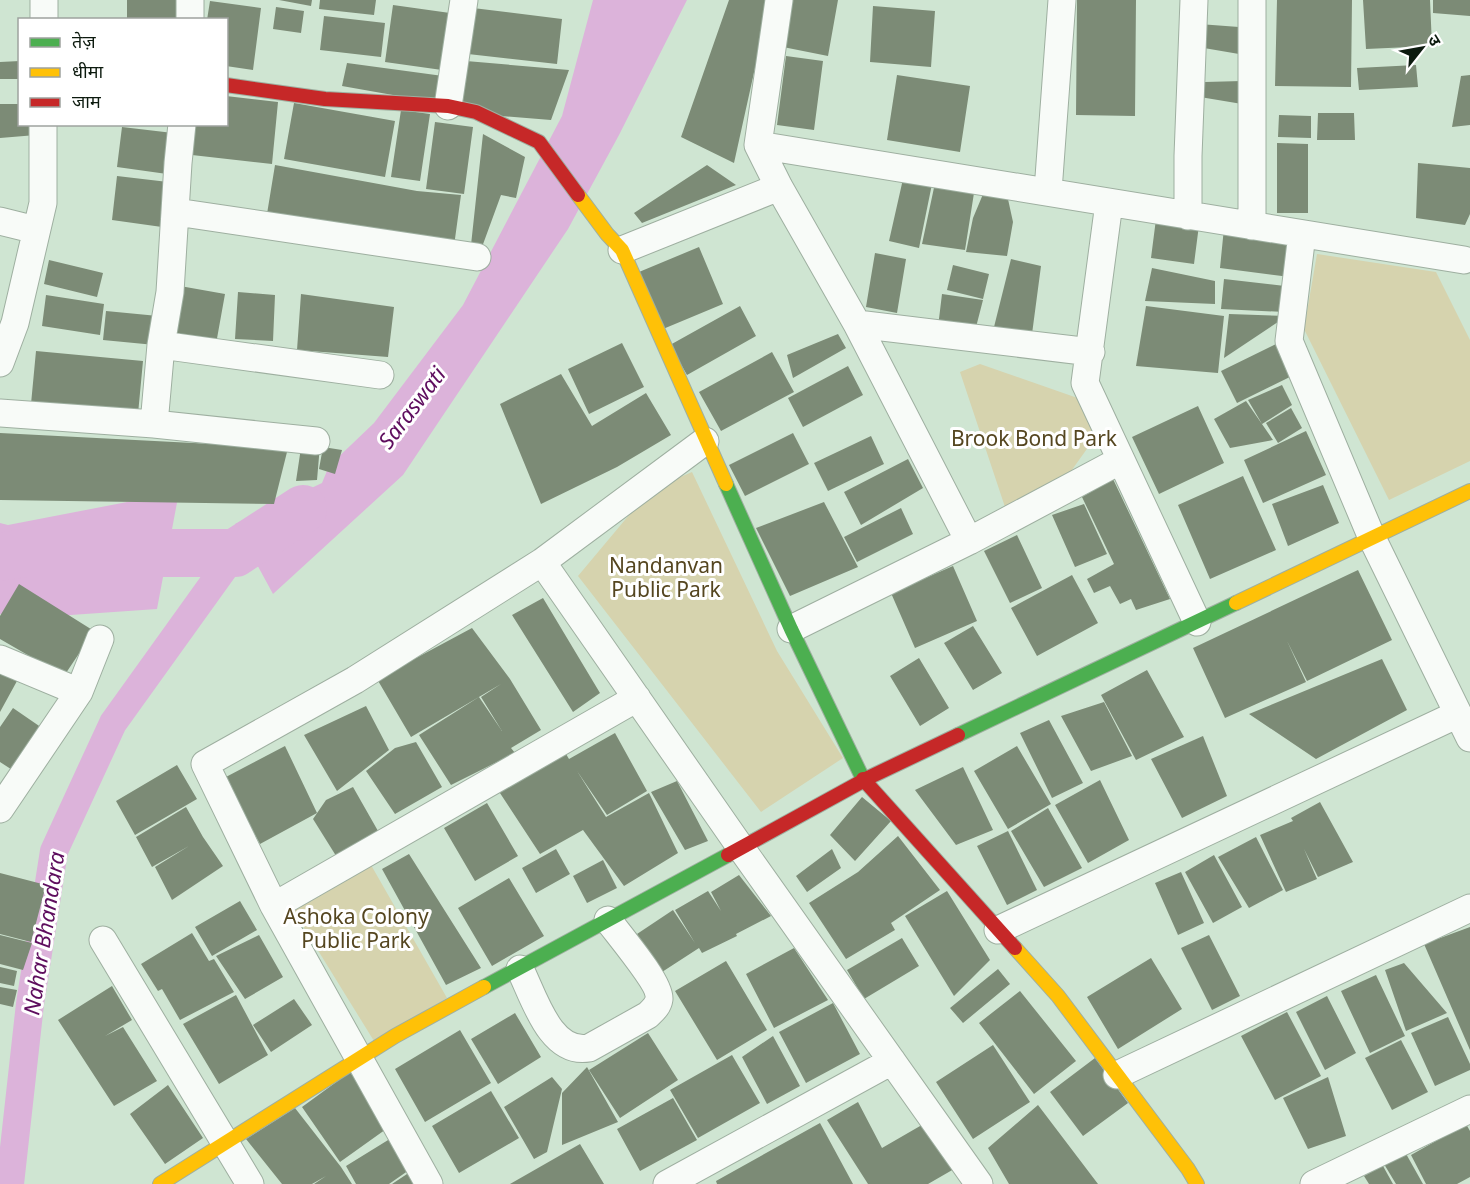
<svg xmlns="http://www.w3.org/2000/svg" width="1470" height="1184" font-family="'Noto Sans','Noto Sans Devanagari',sans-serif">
<rect width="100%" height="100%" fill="#cfe5d2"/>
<path fill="#d6d3ae" d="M1317 254 1436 272 1470 340V461L1389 500 1304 329Z
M980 364 1089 402 1104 425 1069 474 1008 516 960 372Z
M692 472 777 651 843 758 761 812 578 576 650 490Z
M371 865 447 998 374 1041 293 910Z"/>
<path fill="#dcb3da" d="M593 0H687L619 135 568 229 403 475 273 594 235 524 322 483 329 466 374 423 463 305 562 116Z
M179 492 157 609 13 619 0 614V523L8 525Z"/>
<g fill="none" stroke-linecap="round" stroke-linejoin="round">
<path stroke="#dcb3da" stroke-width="28" d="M10 1184 30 1004 54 851 113 723 235 553"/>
<path stroke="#dcb3da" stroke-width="48" d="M0 557 24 553H235L303 509"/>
</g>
<path fill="#7c8b76" d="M127 0H176V20H127Z
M279 0H312L311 6Z
M320 0H376L374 15 319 9Z
M729 0H770L734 163 681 137Z
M792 0H838L828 56 783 47Z
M1077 0H1136L1135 116 1076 115Z
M1277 0H1352L1351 87 1275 86Z
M1363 0H1430L1432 46 1366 49Z
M1433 0H1470V16L1433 13Z
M210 1 261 8 253 70 226 66V20H207Z
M393 5 450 13 442 70 385 62Z
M873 6 935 11 931 67 870 62Z
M276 7 304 11 301 33 273 29Z
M473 8 562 19 557 64 468 54Z
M324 16 385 23 381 57 320 50Z
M1199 24 1239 27V54L1198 47Z
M786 56 823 61 814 130 777 125Z
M20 61V79H0V62Z
M466 61 569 70 551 120 462 113Z
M347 63 443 76 438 103 342 86Z
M1416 65 1418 87 1359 90 1357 68Z
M897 75 970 86 960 152 887 140Z
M1470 75V125L1452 127 1461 76Z
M1242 81V104L1200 97 1205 82Z
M226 96 278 102 272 164 192 155 195 124H226Z
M294 103 395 121 385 177 284 159Z
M0 104H20V124H36V135L0 138Z
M401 110 430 114 420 181 391 177Z
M1318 113H1354L1355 140H1317Z
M1279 115 1311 116V138L1278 137Z
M435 122 473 127 464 194 426 189Z
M122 127 173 133 167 174 117 167Z
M483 134 525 157 516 198 501 195 482 247 471 245Z
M1277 143 1308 144V213H1277Z
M1418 163 1470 168V214L1465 225 1416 218Z
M275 165 417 191 461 195 454 246 266 220Z
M707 165 736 185 642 223 634 213Z
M117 176 168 182 162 227 112 220Z
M903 179 932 184 919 248 889 241Z
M935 183 974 193 965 250 922 244Z
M986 187 1006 190 1013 222 1007 256 966 252 973 218Z
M1156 219 1199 225 1194 264 1151 258Z
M1224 228 1295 236 1290 277 1220 268Z
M699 247 723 304 663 329 639 272Z
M875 253 906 259 897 313 866 307Z
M1011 259 1041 266 1032 334 993 331Z
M49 260 103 273 97 297 44 284Z
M953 265 989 274 983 299 947 290Z
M1152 268 1215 281V304L1145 301Z
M1224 279 1285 286V312L1221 309Z
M180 286 225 294 216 344 171 336Z
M238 292 275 295 273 341 235 339Z
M301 294 394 307 388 357 297 350Z
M942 294 983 300 975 331 938 327Z
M46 295 104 304 100 335 42 326Z
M740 306 756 336 687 375 670 345Z
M1146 306 1224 316 1218 373 1136 366Z
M106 311 158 316 155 345 103 340Z
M1229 314 1287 316 1224 358Z
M838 334 846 348 793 378 787 355Z
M1282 341 1298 373 1237 403 1221 371Z
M622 343 644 387 589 414 568 369Z
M36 351 143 361 138 414 31 404Z
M772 352 794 392 721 431 699 392Z
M848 366 863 395 803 427 788 398Z
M561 374 592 426 646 393 671 435 617 467 541 504 500 404Z
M1282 385 1292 405 1262 424 1248 400Z
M1246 401 1273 440 1230 448 1214 419Z
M1198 406 1224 463 1159 494 1132 437Z
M1291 408 1302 428 1278 443 1266 423Z
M1306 431 1326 475 1263 503 1244 460Z
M0 433 288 448 274 504 0 500Z
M793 433 809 464 745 496 729 465Z
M871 436 884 464 828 491 814 463Z
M302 441 320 445 317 480 296 481Z
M323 447 342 450 335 474 319 469Z
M908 459 923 488 861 525 844 492Z
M1243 476 1276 550 1210 579 1178 505Z
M1113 479 1170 599 1136 610 1131 599 1120 604 1110 586 1094 593 1087 579 1114 564 1082 497Z
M1323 485 1339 523 1288 546 1272 504Z
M824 502 858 567 790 596 756 528Z
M1084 504 1107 554 1075 567 1052 515Z
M901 508 913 534 857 562 844 537Z
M1017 535 1042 588 1010 603 984 551Z
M953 566 977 621 915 648 891 593Z
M1358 570 1392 640 1307 681 1287 641 1306 682 1225 718 1193 648Z
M1072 575 1098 623 1037 656 1011 608Z
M19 584 94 631 64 676 0 639V616Z
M543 598 600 693 573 712 512 615Z
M973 626 1002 673 973 690 944 643Z
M472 628 510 679 541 730 511 748 515 753 451 785 419 735 479 697 502 731 481 697 501 684 411 737 377 679Z
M919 658 949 708 920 726 890 676Z
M1382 659 1407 710 1316 759 1249 714Z
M1147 670 1184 737 1136 760 1101 695Z
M0 672 17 681 0 712Z
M1104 702 1132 756 1091 771 1061 716Z
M366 706 389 750 337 791 304 735Z
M13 708 45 730 17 773 0 762V727Z
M1049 720 1083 783 1052 798 1020 733Z
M615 733 647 791 607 815 577 771 606 817 649 793 678 853 624 886 583 830 540 854 498 790 566 754 569 759Z
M1203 736 1227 796 1182 818 1151 759Z
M416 742 442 787 395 814 366 771 395 748Z
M285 746 317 813 260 844 224 778Z
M1017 746 1051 804 1008 829 974 771Z
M177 765 197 799 135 835 116 801Z
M963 767 993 830 956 845 915 790Z
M1100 780 1129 840 1088 863 1055 805Z
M677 781 708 841 685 850 651 792Z
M353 787 382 838 338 859 313 819 326 800Z
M862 797 891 821 855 861 830 835Z
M1320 802 1353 862 1318 877 1304 849 1317 879 1286 892 1260 835 1293 821 1291 818Z
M487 803 518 856 475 881 444 828Z
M186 807 203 837 223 866 172 900 155 867 189 846 152 867 136 837Z
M1048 808 1082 868 1044 887 1011 831Z
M1008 831 1037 890 1007 905 977 846Z
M898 836 940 890 891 923 895 930 846 959 809 903 858 872Z
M1256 837 1283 890 1249 908 1218 857Z
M556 849 570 874 536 893 522 868Z
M832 849 841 868 807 892 796 876Z
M409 854 481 968 446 985 382 869Z
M1214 855 1242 907 1213 923 1185 872Z
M603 860 617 888 587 903 573 876Z
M1181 872 1204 923 1178 935 1155 883Z
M0 873 46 885 31 942 0 934Z
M739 875 771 916 736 934 737 936 702 953 699 948 662 972 637 934 673 910 695 943 675 910 708 891 721 911 711 892Z
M509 878 544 936 492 966 458 908Z
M947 891 990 960 954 996 905 916Z
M240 901 257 930 212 956 195 927Z
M1470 927V1050L1424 944Z
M192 933 209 961 214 959 234 992 180 1020 162 989 158 991 141 964Z
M0 935 32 943 23 970 0 964Z
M259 935 283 977 245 999 216 956Z
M1209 935 1240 996 1212 1010 1181 948Z
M902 938 919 966 864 999 847 970Z
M794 948 828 1000 774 1028 746 974Z
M1151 958 1182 1009 1118 1049 1087 997Z
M726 961 767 1030 717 1060 675 991Z
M1404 963 1447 1013 1406 1031 1385 970Z
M0 967 17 971 14 986 0 983Z
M998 969 1010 984 963 1023 950 1008Z
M1376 975 1405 1036 1370 1053 1341 991Z
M112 986 132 1020 105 1036 123 1027 157 1081 114 1106 58 1020Z
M0 987 17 990 13 1007 0 1004Z
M1020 991 1076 1061 1034 1094 979 1023Z
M236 995 268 1055 219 1084 183 1024Z
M1327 996 1356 1053 1325 1070 1296 1012Z
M294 999 312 1025 271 1052 253 1025Z
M833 1003 860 1054 806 1083 779 1032Z
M1287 1012 1321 1076 1275 1100 1241 1036Z
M515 1013 541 1057 498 1084 471 1039Z
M1448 1017 1470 1064V1070L1435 1086 1411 1033Z
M460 1030 491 1083 425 1122 395 1069Z
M648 1033 678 1080 620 1118 589 1070Z
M773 1036 800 1086 767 1104 742 1057Z
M1401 1040 1428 1092 1392 1110 1365 1058Z
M993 1045 1030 1102 973 1139 936 1082Z
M732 1055 760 1103 698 1138 670 1090Z
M1095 1058 1128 1103 1083 1136 1050 1092Z
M587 1067 618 1122 562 1145V1093Z
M350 1072 389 1127 340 1162 302 1107Z
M552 1077 562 1089 547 1152 534 1159 504 1107Z
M1328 1077 1346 1136 1308 1149 1283 1098Z
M168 1085 203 1138 165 1164 130 1114Z
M491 1091 519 1138 459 1173 432 1126Z
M673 1098 697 1140 640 1171 617 1129Z
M858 1102 882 1148 927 1122 954 1169 928 1184H868L827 1120Z
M1038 1105 1098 1184H1009L988 1148Z
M295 1108 341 1167 352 1184H314L326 1176 312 1184H282L246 1139Z
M820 1123 853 1184H717L716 1181Z
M1466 1124 1470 1131V1177L1457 1184H1426L1411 1155Z
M393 1137 412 1168 389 1184H356L346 1166Z
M580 1144 604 1184H510Z
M1405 1152 1423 1184H1396L1384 1164Z
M1383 1166 1393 1184H1369L1364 1176Z
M413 1170 422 1184H392Z"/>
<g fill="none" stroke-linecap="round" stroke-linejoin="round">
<defs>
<path id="street" d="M779 0 758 145 779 187 857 324 969 541
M44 20V0
M190 20V0
M448 106 464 0
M758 145 1464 260
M1048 191 1062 0
M1109 203 1085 383 1197 622
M176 212 477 257
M1188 216V156L1194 0
M0 221 36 230
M1252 226V0
M1302 234 1289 341 1372 538 1470 738
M622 250 779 187
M857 324 1091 352
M161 345 380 375
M0 363 15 323 43 203V124
M0 413 154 424 316 441
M154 424 161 345 170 292 178 163 182 124
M542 562 741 848 979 1184
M791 629 969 541 1121 460
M0 659 79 692
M0 809 79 692 100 639
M274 906 637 698
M998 930 1458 714
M103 940 250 1184
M520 969C534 997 550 1055 589 1048L648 1015C653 1010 658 1006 659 999 661 984 619 935 608 920
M1117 1075 1470 908
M429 1184 274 906 205 764 355 680 542 562 705 441
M667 1184 892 1061
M1314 1184 1470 1109"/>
<path id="fast" d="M726 484 791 629 863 779
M958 735 1236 603
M484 987 728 855"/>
<path id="slow" d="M578 195 607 234 622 250 726 484
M1236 603 1470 491
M1015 948 1058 996 1188 1169 1197 1184
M160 1184 395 1036 484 987"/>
<path id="jam" d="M226 85 325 99 448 106 476 112 539 142 578 195
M863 779 1015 948
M728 855 870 777 958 735"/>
</defs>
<use href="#street" stroke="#9eafa0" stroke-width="29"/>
<use href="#fast" stroke="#9eafa0" stroke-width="16"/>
<use href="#slow" stroke="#9eafa0" stroke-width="16"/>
<use href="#jam" stroke="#9eafa0" stroke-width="16"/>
<use href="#street" stroke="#f8fbf8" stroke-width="27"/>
<use href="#fast" stroke="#4caf50" stroke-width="14"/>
<use href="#slow" stroke="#ffc107" stroke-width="14"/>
<use href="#jam" stroke="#c62828" stroke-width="14"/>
</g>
<g text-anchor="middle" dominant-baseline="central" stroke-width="6" stroke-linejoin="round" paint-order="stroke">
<g font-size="21" fill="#554620" stroke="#fff">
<text x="1034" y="438">Brook Bond Park</text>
<text x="666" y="565">Nandanvan<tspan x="666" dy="24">Public Park</tspan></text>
<text x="356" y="916">Ashoka Colony<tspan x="356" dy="24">Public Park</tspan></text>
</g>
<g font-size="22" font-style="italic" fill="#5e0d5e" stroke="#fff">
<text transform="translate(411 407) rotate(-53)">Saraswati</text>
<text transform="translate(43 933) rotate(-81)">Nahar Bhandara</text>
</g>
</g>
<rect x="18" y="18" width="210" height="108" fill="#ffffff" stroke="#9ea39f" stroke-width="1.5"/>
<rect x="30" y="38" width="30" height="9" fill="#4caf50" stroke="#9ea39f" stroke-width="1.5"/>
<text x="72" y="48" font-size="18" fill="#0c1a0e">तेज़</text>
<rect x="30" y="68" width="30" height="9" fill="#ffc107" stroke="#9ea39f" stroke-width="1.5"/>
<text x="72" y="78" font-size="18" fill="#0c1a0e">धीमा</text>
<rect x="30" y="98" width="30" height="9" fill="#c62828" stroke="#9ea39f" stroke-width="1.5"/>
<text x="72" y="108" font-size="18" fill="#0c1a0e">जाम</text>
<g transform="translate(1422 48) rotate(59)" stroke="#ffffff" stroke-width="4.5" paint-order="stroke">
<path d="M0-4.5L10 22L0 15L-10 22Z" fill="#0c1a0e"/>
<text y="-9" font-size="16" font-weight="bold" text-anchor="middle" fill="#0c1a0e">उ</text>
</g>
</svg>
